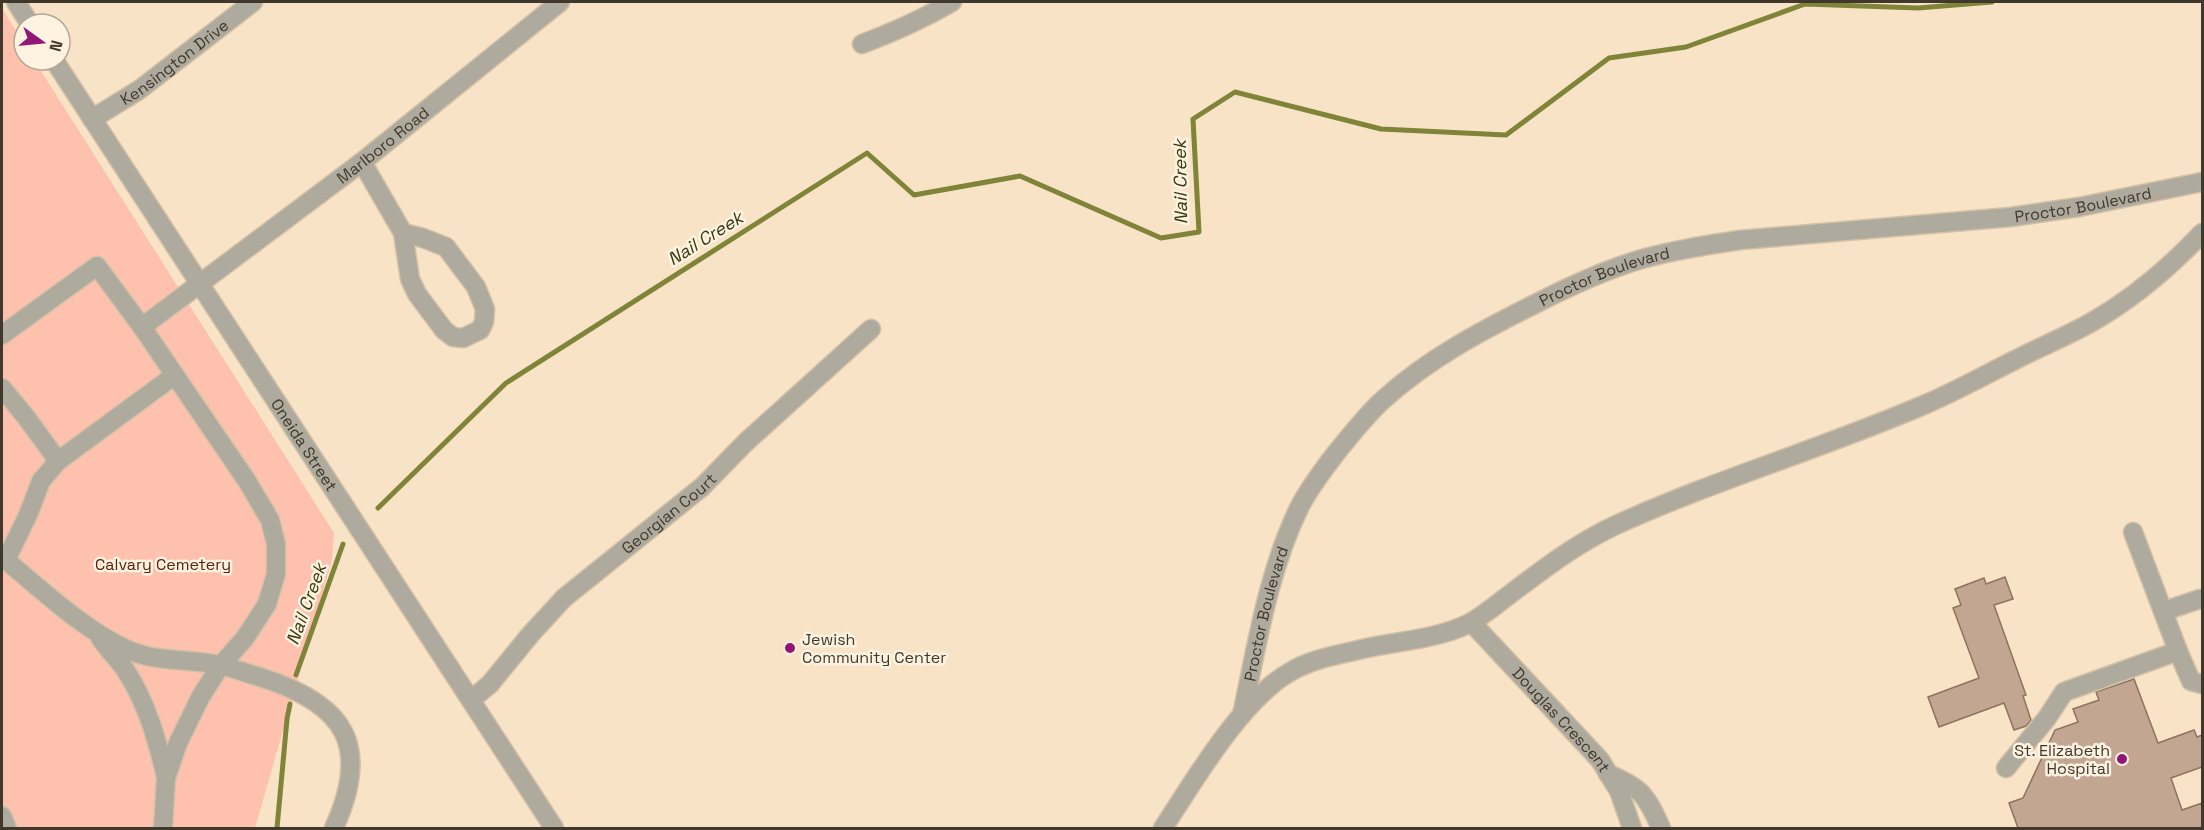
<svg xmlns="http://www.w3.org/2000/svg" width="2204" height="830" font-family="'Space Grotesk',sans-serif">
<rect width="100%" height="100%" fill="#f8e3c6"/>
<path fill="#fec1ae" d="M2 8 24 44V60H34L334 533 332 560 255 828H2Z"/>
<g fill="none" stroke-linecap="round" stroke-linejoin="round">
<path stroke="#7f8439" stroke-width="5" d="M378 508 506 383 867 153 914 195 1020 176 1161 238 1199 232 1193 119 1235 92 1381 129 1506 135 1609 58 1686 47 1805 4 1918 8 1992 2
M296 675 343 544
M277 828 287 719 290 704"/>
</g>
<path fill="#c3a692" stroke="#8d7260" stroke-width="1.5" d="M2005 577 2013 599 1994 605 2026 695 2023 696 2031 720 2026 726 2014 730 2004 703 1939 727 1928 697 1979 678 1953 608 1961 605 1955 589 1984 578 1986 584Z
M2134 679 2158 743 2194 730 2197 737 2202 735V767L2171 778 2182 810 2202 803V828H2018L2009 803 2023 798 2055 730 2078 722 2073 709 2099 700 2096 692Z"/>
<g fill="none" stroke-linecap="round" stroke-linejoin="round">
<defs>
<g id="minor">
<path d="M16 2 30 24"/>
<path d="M862 44C894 32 923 19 952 2"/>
<path id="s1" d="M54 60 554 828"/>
<path id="s2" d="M92 119 139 90 253 2"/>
<path d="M362 162 403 233 410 279 417 294 444 330 453 337 463 338 480 330 484 322 485 309 476 287 446 247 423 238 403 233"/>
<path d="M142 327 247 481 270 520 276 544V574L267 604 245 638 221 665 201 696 178 743 166 778 163 828"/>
<path id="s3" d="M2 335 97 266 142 327 362 162 560 2"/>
<path d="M2 388 26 417 58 461 41 481 28 515 6 560"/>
<path d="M58 461 175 375"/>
<path d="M2133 532 2178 651"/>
<path d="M2 557C40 588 81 628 126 649 156 663 188 658 219 665 234 668 248 674 263 678 346 705 371 746 334 828"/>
<path d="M2164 611 2200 599"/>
<path id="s4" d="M1472 623 1600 760 1619 791 1632 828"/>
<path d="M100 638C108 650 119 660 126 671 147 703 157 740 166 777"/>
<path id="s5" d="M471 700 490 684 530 635 564 598 702 487 746 442 871 329"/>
<path id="s6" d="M1242 715C1257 645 1268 571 1300 506 1310 487 1323 470 1336 453 1351 435 1366 415 1384 399 1428 359 1481 331 1533 305 1568 287 1604 270 1642 259 1674 250 1707 245 1740 240L2011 217 2079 207 2202 182"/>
<path d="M2006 768 2047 718 2064 692 2178 651 2191 681 2202 684"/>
<path d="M1608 774C1642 788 1646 795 1661 828"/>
<path d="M2 816 7 828"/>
<path d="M1163 828C1194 781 1241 700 1290 672 1310 660 1332 656 1354 651 1392 641 1432 641 1468 624 1484 616 1499 602 1513 592 1546 567 1579 542 1616 525 1717 479 1824 448 1926 404 1956 391 1985 375 2015 360 2040 347 2067 336 2092 322 2132 299 2171 266 2202 233"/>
</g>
</defs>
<use href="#minor" stroke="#d3c1a7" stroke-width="21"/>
<use href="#minor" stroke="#aeaa9d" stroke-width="18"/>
</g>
<g fill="#901775" stroke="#fef2e0" stroke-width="2">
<circle cx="790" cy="648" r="6"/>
<circle cx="2122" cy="759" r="6"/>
</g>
<g text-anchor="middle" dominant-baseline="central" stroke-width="5" stroke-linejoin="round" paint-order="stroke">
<g font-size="16" fill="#40382c" stroke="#fef2e0">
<text stroke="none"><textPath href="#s2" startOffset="100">Kensington Drive</textPath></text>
<text stroke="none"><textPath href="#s3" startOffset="495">Marlboro Road</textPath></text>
<text stroke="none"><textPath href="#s6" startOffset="1094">Proctor Boulevard</textPath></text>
<text stroke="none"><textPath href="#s6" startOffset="608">Proctor Boulevard</textPath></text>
<text stroke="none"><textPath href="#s1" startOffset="459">Oneida Street</textPath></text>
<text stroke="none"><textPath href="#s5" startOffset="273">Georgian Court</textPath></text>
<text stroke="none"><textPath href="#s6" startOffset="104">Proctor Boulevard</textPath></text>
<text stroke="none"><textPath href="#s4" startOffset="132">Douglas Crescent</textPath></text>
</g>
<g font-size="16" fill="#5c200d" stroke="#fef2e0">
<text x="163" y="564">Calvary Cemetery</text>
</g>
<g font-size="16" fill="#40382c" stroke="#fef2e0" text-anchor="start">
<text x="802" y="639">Jewish<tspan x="802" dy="18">Community Center</tspan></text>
<text x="2110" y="750" text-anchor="end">St. Elizabeth<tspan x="2110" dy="18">Hospital</tspan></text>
</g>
<g font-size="18" font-style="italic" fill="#363a10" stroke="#fef2e0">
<text transform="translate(1180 182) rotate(-91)">Nail Creek</text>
<text transform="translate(705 238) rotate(-32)">Nail Creek</text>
<text transform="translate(306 604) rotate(-70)">Nail Creek</text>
</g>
</g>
<rect width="2204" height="830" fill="none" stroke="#40382c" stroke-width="6"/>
<g transform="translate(42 42) rotate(105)"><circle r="28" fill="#fef2e0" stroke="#b2a898" stroke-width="1.5"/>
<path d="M0-4.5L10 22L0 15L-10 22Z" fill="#901775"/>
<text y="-9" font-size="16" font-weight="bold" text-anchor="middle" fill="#40382c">N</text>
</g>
</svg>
